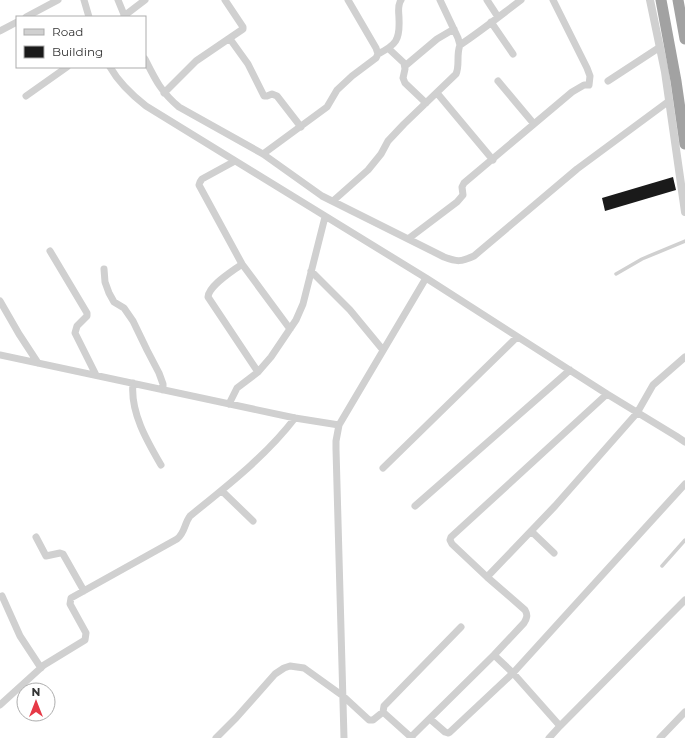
<svg xmlns="http://www.w3.org/2000/svg" width="685" height="738" font-family="Montserrat,sans-serif">
<rect width="100%" height="100%" fill="#fff"/>
<path fill="#1a1a1a" d="M673 177 676 190 605 211 602 198Z"/>
<g fill="none" stroke-linecap="round" stroke-linejoin="round">
<path stroke="#d0d0d0" stroke-width="3.5" d="M616 274 642 259 685 241
M662 566 685 540"/>
<path stroke="#d0d0d0" stroke-width="7" d="M84 0 89 17
M118 0 125 17
M440 0 458 38 460 45
M487 0 498 17
M124 16 145 0
M26 17 58 0
M491 22 513 54
M0 31 17 22
M230 39 248 64 264 96H267L272 94 277 96 301 127
M389 49 404 63 405 69 403 78 405 83 426 103
M378 54C396 45 400 40 399 19 399 12 397 6 401 0
M145 59C155 79 161 92 179 107L263 154 322 196 444 257C457 262 461 262 474 256L577 169 669 101
M405 66 437 39 454 29
M110 67C119 83 132 95 146 106L426 278 339 425 336 441V449L344 738
M498 81 534 124
M608 81 660 47
M164 93 196 61 243 29V27L225 0
M437 93 493 160
M26 96 67 67
M263 154 327 107 337 90 352 76 376 58 378 54 376 48 348 0
M235 161 202 179 200 182 199 185 242 264 290 329
M333 201 368 170 381 154 388 141 404 124 456 74C460 65 456 55 460 45 481 31 501 15 521 0
M408 239 457 202 463 195 462 187 464 183 572 92 584 85H589L590 76 587 68 553 0
M50 251 87 313V316L77 326 75 333 96 375
M242 264C233 271 209 285 208 297L258 372
M104 269 105 282 109 293 114 302 124 308 133 321 147 350 159 373 163 384V390
M311 271 350 310 383 350
M426 278 607 394 676 436 685 442
M0 301 19 334 38 363
M0 355 295 418 339 425
M133 383C130 412 147 441 161 465
M229 404 237 388 258 372 271 357 296 320 303 304 325 217
M383 468 517 337
M222 491 253 521
M415 506 570 370
M531 531 554 553
M36 537 46 556 60 553 63 554 84 591
M487 577 555 506 637 413 653 385 685 357
M2 596 20 636 41 668
M494 655 513 673 560 726
M0 705 44 665 85 640 86 633 70 604 71 598 177 539C185 533 184 524 190 516 227 486 266 456 295 418
M383 712 412 738
M430 719 445 732 448 733 450 732 513 673 685 484
M411 737 494 655 524 623C527 618 528 615 525 610L487 577 452 544 450 540 451 537 607 394
M216 738 236 718 275 674 284 668 290 666 304 668 343 696 369 720H373L383 712 384 706 461 627
M549 738 560 726 685 600
M660 738 685 712"/>
<path stroke="#d0d0d0" stroke-width="8" d="M650 0 665 72 685 212"/>
<path stroke="#a2a2a2" stroke-width="11" d="M661 0 676 81 685 144
M678 0 685 39"/>
</g>
<rect x="16" y="16" width="130" height="52" fill="#ffffff" stroke="#adadad"/>
<rect x="24" y="29" width="20" height="6" fill="#d0d0d0" stroke="#adadad"/>
<text x="52" y="36" font-size="12" fill="#333333">Road</text>
<rect x="24" y="46" width="20" height="12" fill="#1a1a1a" stroke="#adadad"/>
<text x="52" y="56" font-size="12" fill="#333333">Building</text>
<g transform="translate(36 702)"><circle r="19" fill="#ffffff" stroke="#adadad"/>
<path d="M0-3L7 15L0 10L-7 15Z" fill="#e63946"/>
<text y="-6" font-size="11" font-weight="bold" text-anchor="middle" fill="#333333">N</text>
</g>
</svg>
